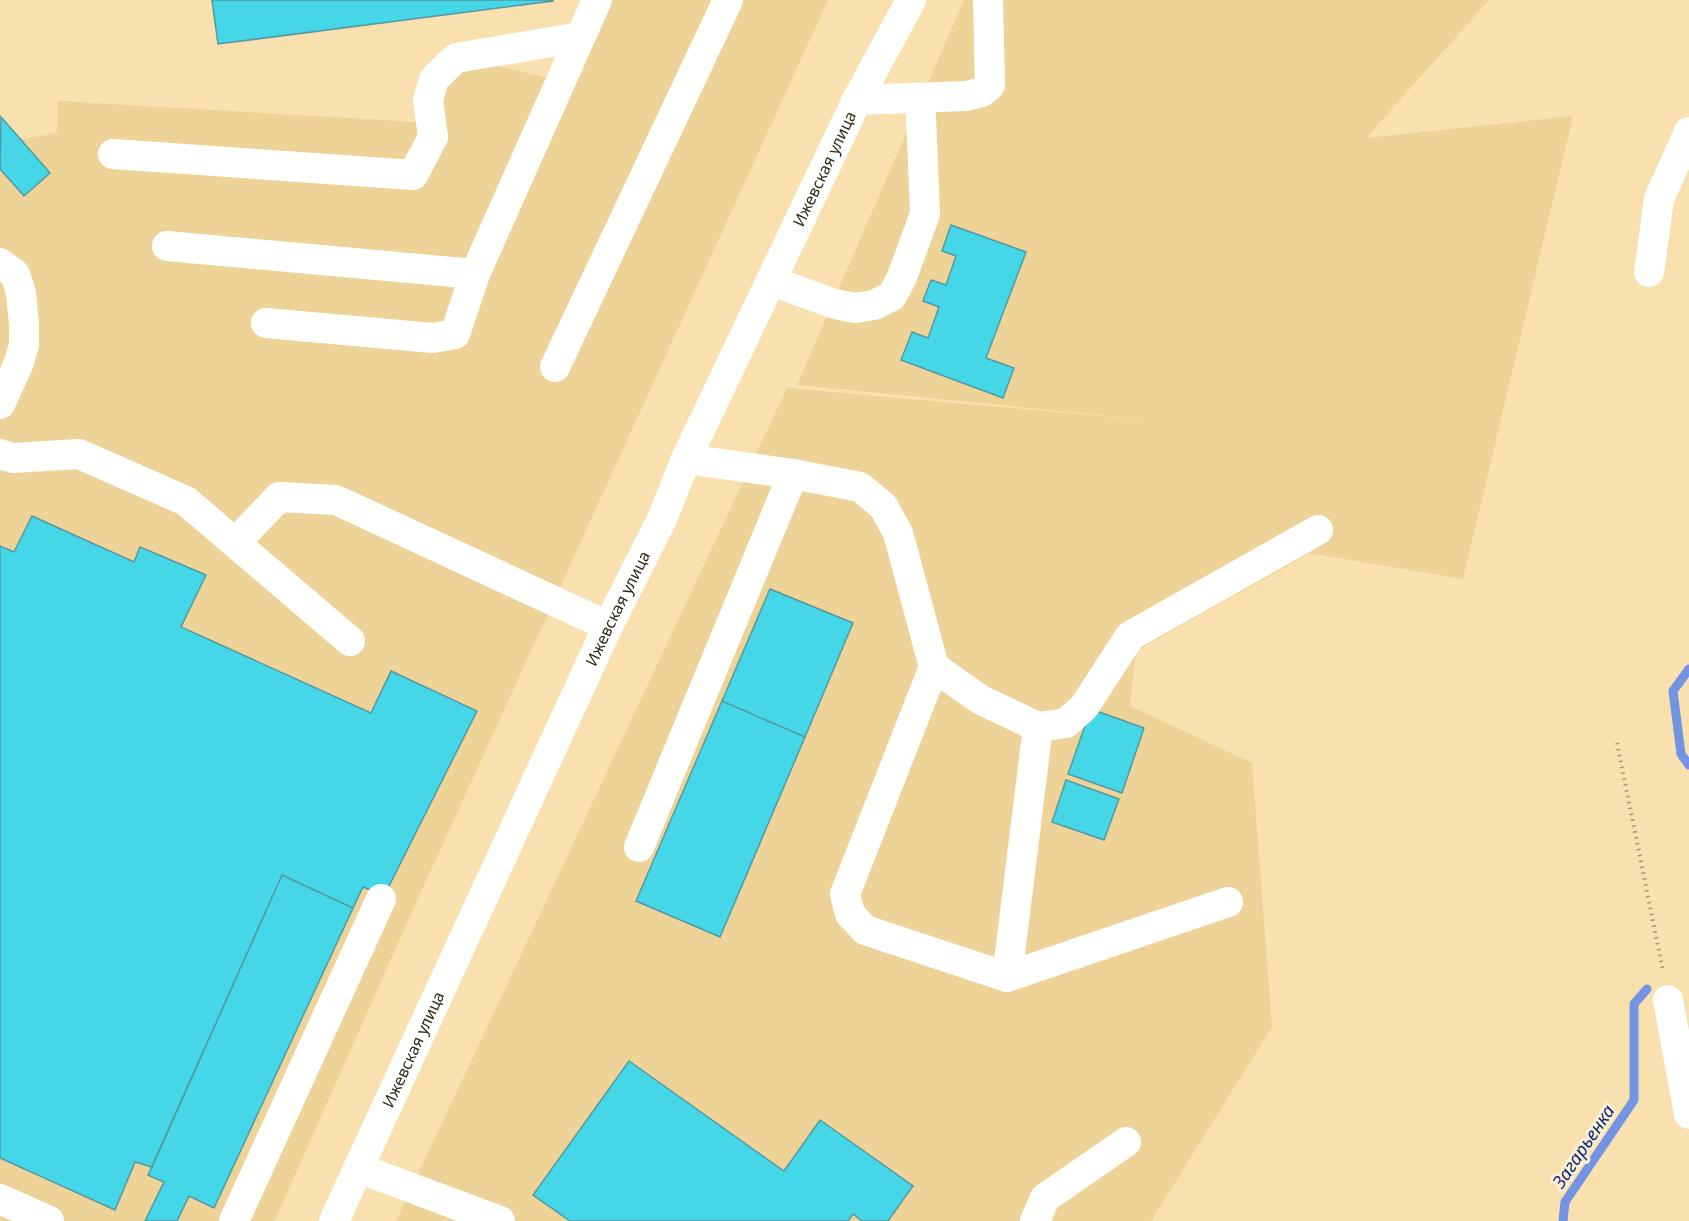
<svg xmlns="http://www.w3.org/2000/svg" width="1689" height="1221" font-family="'Noto Sans',sans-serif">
<rect width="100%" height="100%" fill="#f8e1ae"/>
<path fill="#eed399" d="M609 0H828L416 903 276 1218 274 1221H0V143L57 133 58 101 417 122 466 58 568 83Z
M964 0H1489L1366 138 1573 116 1463 579 1310 553 1136 651 1130 706 1252 763 1272 1027 1151 1221H396L787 388 1171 422 797 385Z"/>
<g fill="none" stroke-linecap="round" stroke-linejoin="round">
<path stroke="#7394e2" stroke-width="9" d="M1689 669 1673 691 1681 754 1689 765
M1563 1221 1565 1202 1634 1100V1004L1647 989"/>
</g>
<path fill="#45d7e7" stroke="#5499a1" stroke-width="1.5" d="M212 0H553V1L218 44Z
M1 117 50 173 24 196 0 169Z
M951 225 1026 252 986 358 1014 368 1003 398 901 360 912 332 928 338 939 307 923 301 931 280 946 285 956 256 942 251Z
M32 516 134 562 140 547 206 575 181 627 371 713 391 671 477 711 384 896 363 887 353 908 282 875 152 1167 135 1162 115 1210 0 1158V546L14 552Z
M770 589 853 623 805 737 722 701Z
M722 701 805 737 720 937 636 901Z
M1091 709 1144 728 1122 793 1068 774Z
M1066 780 1119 799 1104 840 1052 822Z
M282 875 353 908 214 1208 189 1196 177 1221H145L164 1182 148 1175Z
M629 1061 784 1171 820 1120 913 1186 888 1221H862L853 1214 848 1221H570L533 1195Z"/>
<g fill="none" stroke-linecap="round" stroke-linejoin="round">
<path stroke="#a89770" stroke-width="4" stroke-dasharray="1.5 4.5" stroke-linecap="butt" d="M1617 743 1663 971"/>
<g stroke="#fff" stroke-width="30">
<path d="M857 100 966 96 982 92 990 85 988 0"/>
<path d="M113 154 413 175 433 137 428 100 434 79 456 58 580 37"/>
<path d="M167 246 475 274 597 0"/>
<path d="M0 263 15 274 21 293 24 324V345L18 365 0 404"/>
<path d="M1649 272 1659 199 1689 132"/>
<path d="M771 281 835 304 855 308 874 305 892 296 902 277 925 214 921 116"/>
<path d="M266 323 433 338 455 334 475 274"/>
<path d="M555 367 728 0"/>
<path d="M0 454 13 458 79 454 186 501 350 641"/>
<path d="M686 459 793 474 860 487 883 506 898 533 934 667 845 894 850 914 865 930 1007 977 1228 902"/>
<path d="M235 543 279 497 336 500 608 626"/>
<path d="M934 667 981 700 1038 727 1066 723 1084 707 1130 636 1318 530"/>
<path d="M639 847 793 474"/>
<path d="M1007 977 1038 727"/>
<path d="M1668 1000 1689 1114"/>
<path d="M358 1168 500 1221"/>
<path d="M0 1199 49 1221"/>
<path d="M234 1221 381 899"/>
<path id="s1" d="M334 1221 608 626 662 519 686 459 857 100 911 0"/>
<path d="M1035 1221 1045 1198 1126 1142"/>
</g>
</g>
<g text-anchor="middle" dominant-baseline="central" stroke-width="6" stroke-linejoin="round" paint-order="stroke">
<g font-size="16" fill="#312814" stroke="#fdefd1">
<text stroke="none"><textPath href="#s1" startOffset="1161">Ижевская улица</textPath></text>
<text stroke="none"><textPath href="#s1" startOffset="675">Ижевская улица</textPath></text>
<text stroke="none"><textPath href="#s1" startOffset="189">Ижевская улица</textPath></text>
</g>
<g font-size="18" font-style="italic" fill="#0f2780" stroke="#fdefd1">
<text transform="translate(1583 1146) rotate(-56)">Загарьенка</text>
</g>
</g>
</svg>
